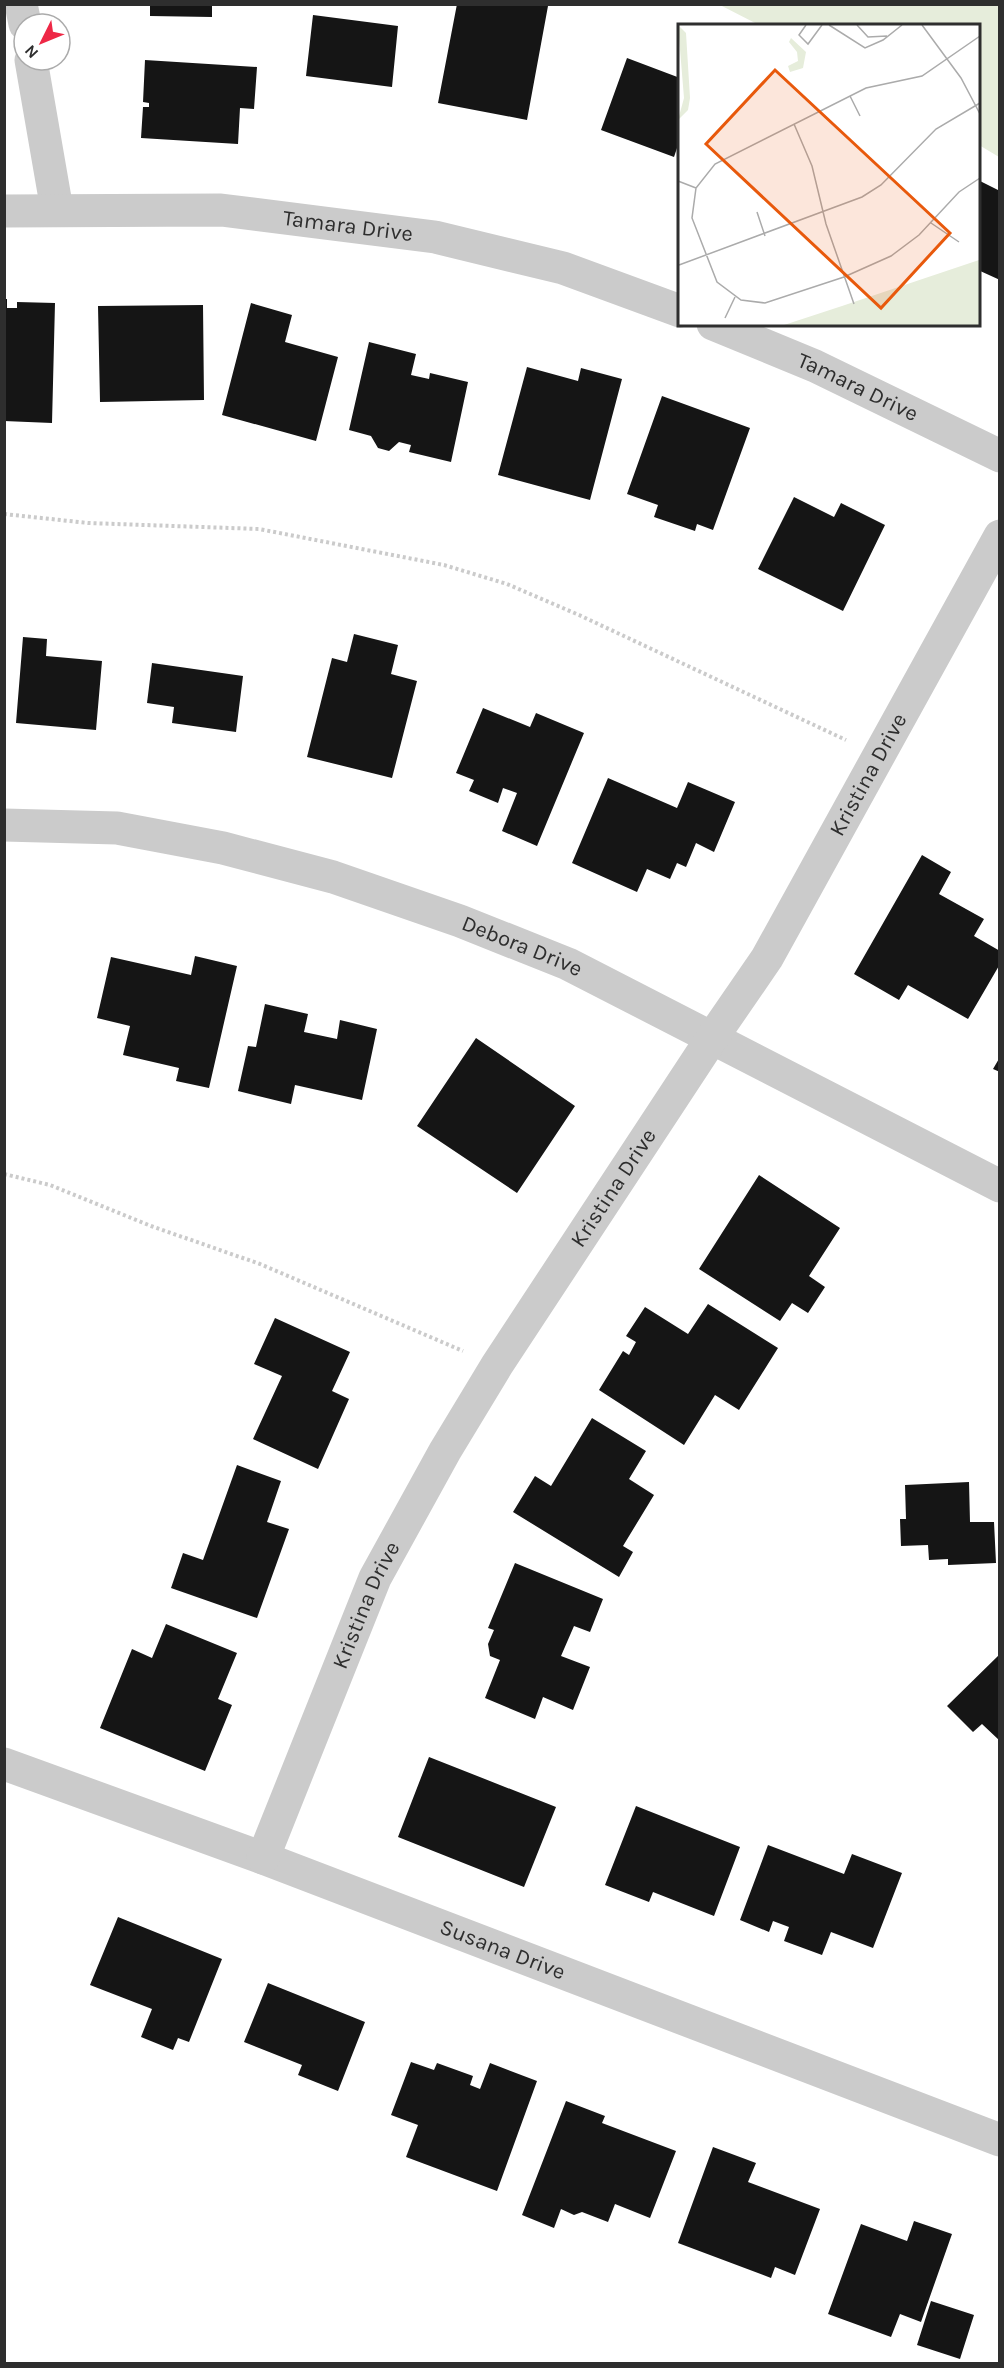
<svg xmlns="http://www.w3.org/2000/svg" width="1004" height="2368" font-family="Karla,sans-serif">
<rect width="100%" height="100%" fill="#fff"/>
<path fill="#e6eddb" d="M720 5H999V157L979 145 978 26 759 25Z"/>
<path fill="#151515" d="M150 4H212V17L150 16Z
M457 4H538L548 6 527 120 438 103Z
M313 15 398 26 392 87 306 76Z
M627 58 680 78V139L674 157 601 130Z
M145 60 257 67 254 109 240 108 238 144 141 138 143 107H149V103L143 102Z
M978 180 1000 191V280L978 270Z
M4 299H7V308H17V302L55 303 52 423 4 421Z
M251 303 292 315 285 342 338 357 316 441 222 415Z
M203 305 204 400 100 402 98 306Z
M369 342 416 354 411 375 429 379 430 373 468 382 451 462 409 452 411 445 399 442 389 451 378 448 371 436 349 430Z
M527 367 578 381 581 368 622 379 590 500 498 475Z
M662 396 750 428 713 530 697 524 695 531 654 517 658 505 627 494Z
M794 497 834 517 841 503 885 525 843 611 758 569Z
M354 634 398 645 391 674 417 681 392 778 307 757 332 658 347 662Z
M23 637 47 639 46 656 102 661 96 730 16 723Z
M152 663 243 676 236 732 172 723 174 707 147 703Z
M483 708 530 727 536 713 584 733 537 846 502 831 517 793 503 788 498 803 469 791 474 780 456 773Z
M608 778 677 808 688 782 735 802 714 852 696 843 686 867 677 863 670 879 647 869 637 892 572 863Z
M922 855 951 872 939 894 984 919 974 936 1000 951V964L968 1019 908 985 899 1000 854 974Z
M195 956 237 966 209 1088 176 1081 179 1068 123 1055 130 1026 97 1018 111 957 191 975Z
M265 1004 308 1014 304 1032 337 1039 340 1020 377 1029 362 1100 295 1085 291 1104 238 1091 248 1046 256 1047Z
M476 1038 575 1106 517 1193 417 1126Z
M1000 1057V1072L993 1069Z
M759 1175 840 1228 809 1276 825 1287 808 1313 792 1303 780 1321 699 1269Z
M708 1304 778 1348 739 1410 715 1395 684 1445 599 1390 623 1351 629 1355 636 1342 626 1336 645 1307 688 1334Z
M275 1318 350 1352 332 1391 349 1399 318 1469 253 1439 282 1376 254 1364Z
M592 1418 646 1451 629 1479 654 1495 623 1546 633 1552 619 1577 513 1512 535 1476 551 1486Z
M237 1465 281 1481 267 1522 289 1529 257 1618 171 1588 183 1553 203 1560Z
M969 1482 970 1522H994L996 1563 948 1565V1559L929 1560 928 1545 901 1546 900 1519H906L905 1485Z
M515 1563 603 1599 590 1632 574 1626 561 1656 590 1667 573 1710 543 1697 535 1719 485 1698 500 1660 490 1656 488 1644 494 1630 488 1628Z
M166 1624 237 1653 218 1699 232 1705 205 1771 100 1728 132 1649 152 1658Z
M1000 1654V1741L982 1724 973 1732 947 1706Z
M429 1757 556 1807 524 1887 398 1837Z
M636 1806 740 1847 714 1916 653 1892 649 1902 605 1885Z
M768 1845 844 1874 852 1854 902 1873 873 1948 831 1932 822 1955 784 1941 789 1927 773 1921 769 1932 740 1920Z
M118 1917 222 1959 189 2042 178 2038 173 2050 141 2037 152 2009 90 1985Z
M268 1983 365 2022 338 2091 298 2075 302 2065 244 2042Z
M411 2062 434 2070 437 2063 473 2076 470 2085 480 2089 490 2063 537 2081 497 2191 406 2157 418 2125 391 2115Z
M566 2101 605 2116 602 2123 676 2151 650 2218 615 2204 608 2222 582 2212 574 2215 561 2209 554 2228 522 2215Z
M713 2147 756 2163 748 2182 820 2209 795 2275 775 2267 771 2278 678 2243Z
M914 2221 952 2234 921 2322 900 2314 891 2337 828 2314 861 2224 907 2241Z
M931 2301 974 2315 960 2359 917 2345Z"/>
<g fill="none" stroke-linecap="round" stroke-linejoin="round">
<path stroke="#cbcbcb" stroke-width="4" stroke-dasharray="3 3" stroke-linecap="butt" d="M4 514 88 523 259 529 444 565 507 584 579 615 846 740
M4 1174 50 1185 151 1226 260 1264 463 1351"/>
<g stroke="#cbcbcb" stroke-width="33">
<path d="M21 4 25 24"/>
<path d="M31 60 57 210"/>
<path id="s1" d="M4 211 221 210 435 237 563 268 680 311"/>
<path id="s2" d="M713 324 815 366 1000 456"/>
<path id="s3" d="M4 825 117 828 223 848 333 877 460 921 568 964 1000 1186"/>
<path id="s4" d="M4 1764 263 1858 1000 2140"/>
<path id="s5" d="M263 1858 375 1578 445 1451 497 1365 712 1038 767 958 1000 536"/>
</g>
</g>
<g text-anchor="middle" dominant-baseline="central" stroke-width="6" stroke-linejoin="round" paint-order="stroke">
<g font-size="22" fill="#2e2e2e" stroke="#fff">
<text stroke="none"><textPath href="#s1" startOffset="345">Tamara Drive</textPath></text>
<text stroke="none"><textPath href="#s2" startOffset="158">Tamara Drive</textPath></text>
<text stroke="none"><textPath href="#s5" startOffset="1245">Kristina Drive</textPath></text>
<text stroke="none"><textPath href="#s3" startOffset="536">Debora Drive</textPath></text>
<text stroke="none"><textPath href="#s5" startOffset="759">Kristina Drive</textPath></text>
<text stroke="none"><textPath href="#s5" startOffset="273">Kristina Drive</textPath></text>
<text stroke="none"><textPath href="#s4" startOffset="532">Susana Drive</textPath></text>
</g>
</g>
<g transform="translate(678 24)">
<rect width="302" height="302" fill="#fff"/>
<path d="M0 1 8 9 12 74 10 86 0 96 6 74ZM113 14 128 28 125 44 112 48 110 42 120 37 119 28 111 18ZM301 236V301H106L164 282Z" fill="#e6eddb"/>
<path fill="none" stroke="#ababab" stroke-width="1.5" d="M128 1 121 11 130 20 144 1M151 1 187 24 205 16 224 1M179 1 190 13 209 12M244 1 283 54 302 90M302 12 244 52 188 64 37 140 18 164 14 194 39 258 63 276 87 279 166 253 213 232 241 211 281 168 302 154M172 72 182 92M116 100 134 142 148 200 176 280M0 157 18 164M79 188 87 212M253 199 281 218M1 241 184 173 203 161 258 105 302 79M47 294 57 273"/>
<path fill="#e8590c" fill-opacity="0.15" stroke="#e8590c" stroke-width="3" d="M97 46 272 209 203 284 28 120Z"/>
<rect width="302" height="302" fill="none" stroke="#2e2e2e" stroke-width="3"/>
</g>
<rect width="1004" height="2368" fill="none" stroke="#2e2e2e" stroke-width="12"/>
<g transform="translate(42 42) rotate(227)"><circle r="28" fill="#ffffff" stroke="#ababab" stroke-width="1.5"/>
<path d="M0-4.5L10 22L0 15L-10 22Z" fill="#ee2846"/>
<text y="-9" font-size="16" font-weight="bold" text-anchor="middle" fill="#2e2e2e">N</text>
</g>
</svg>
